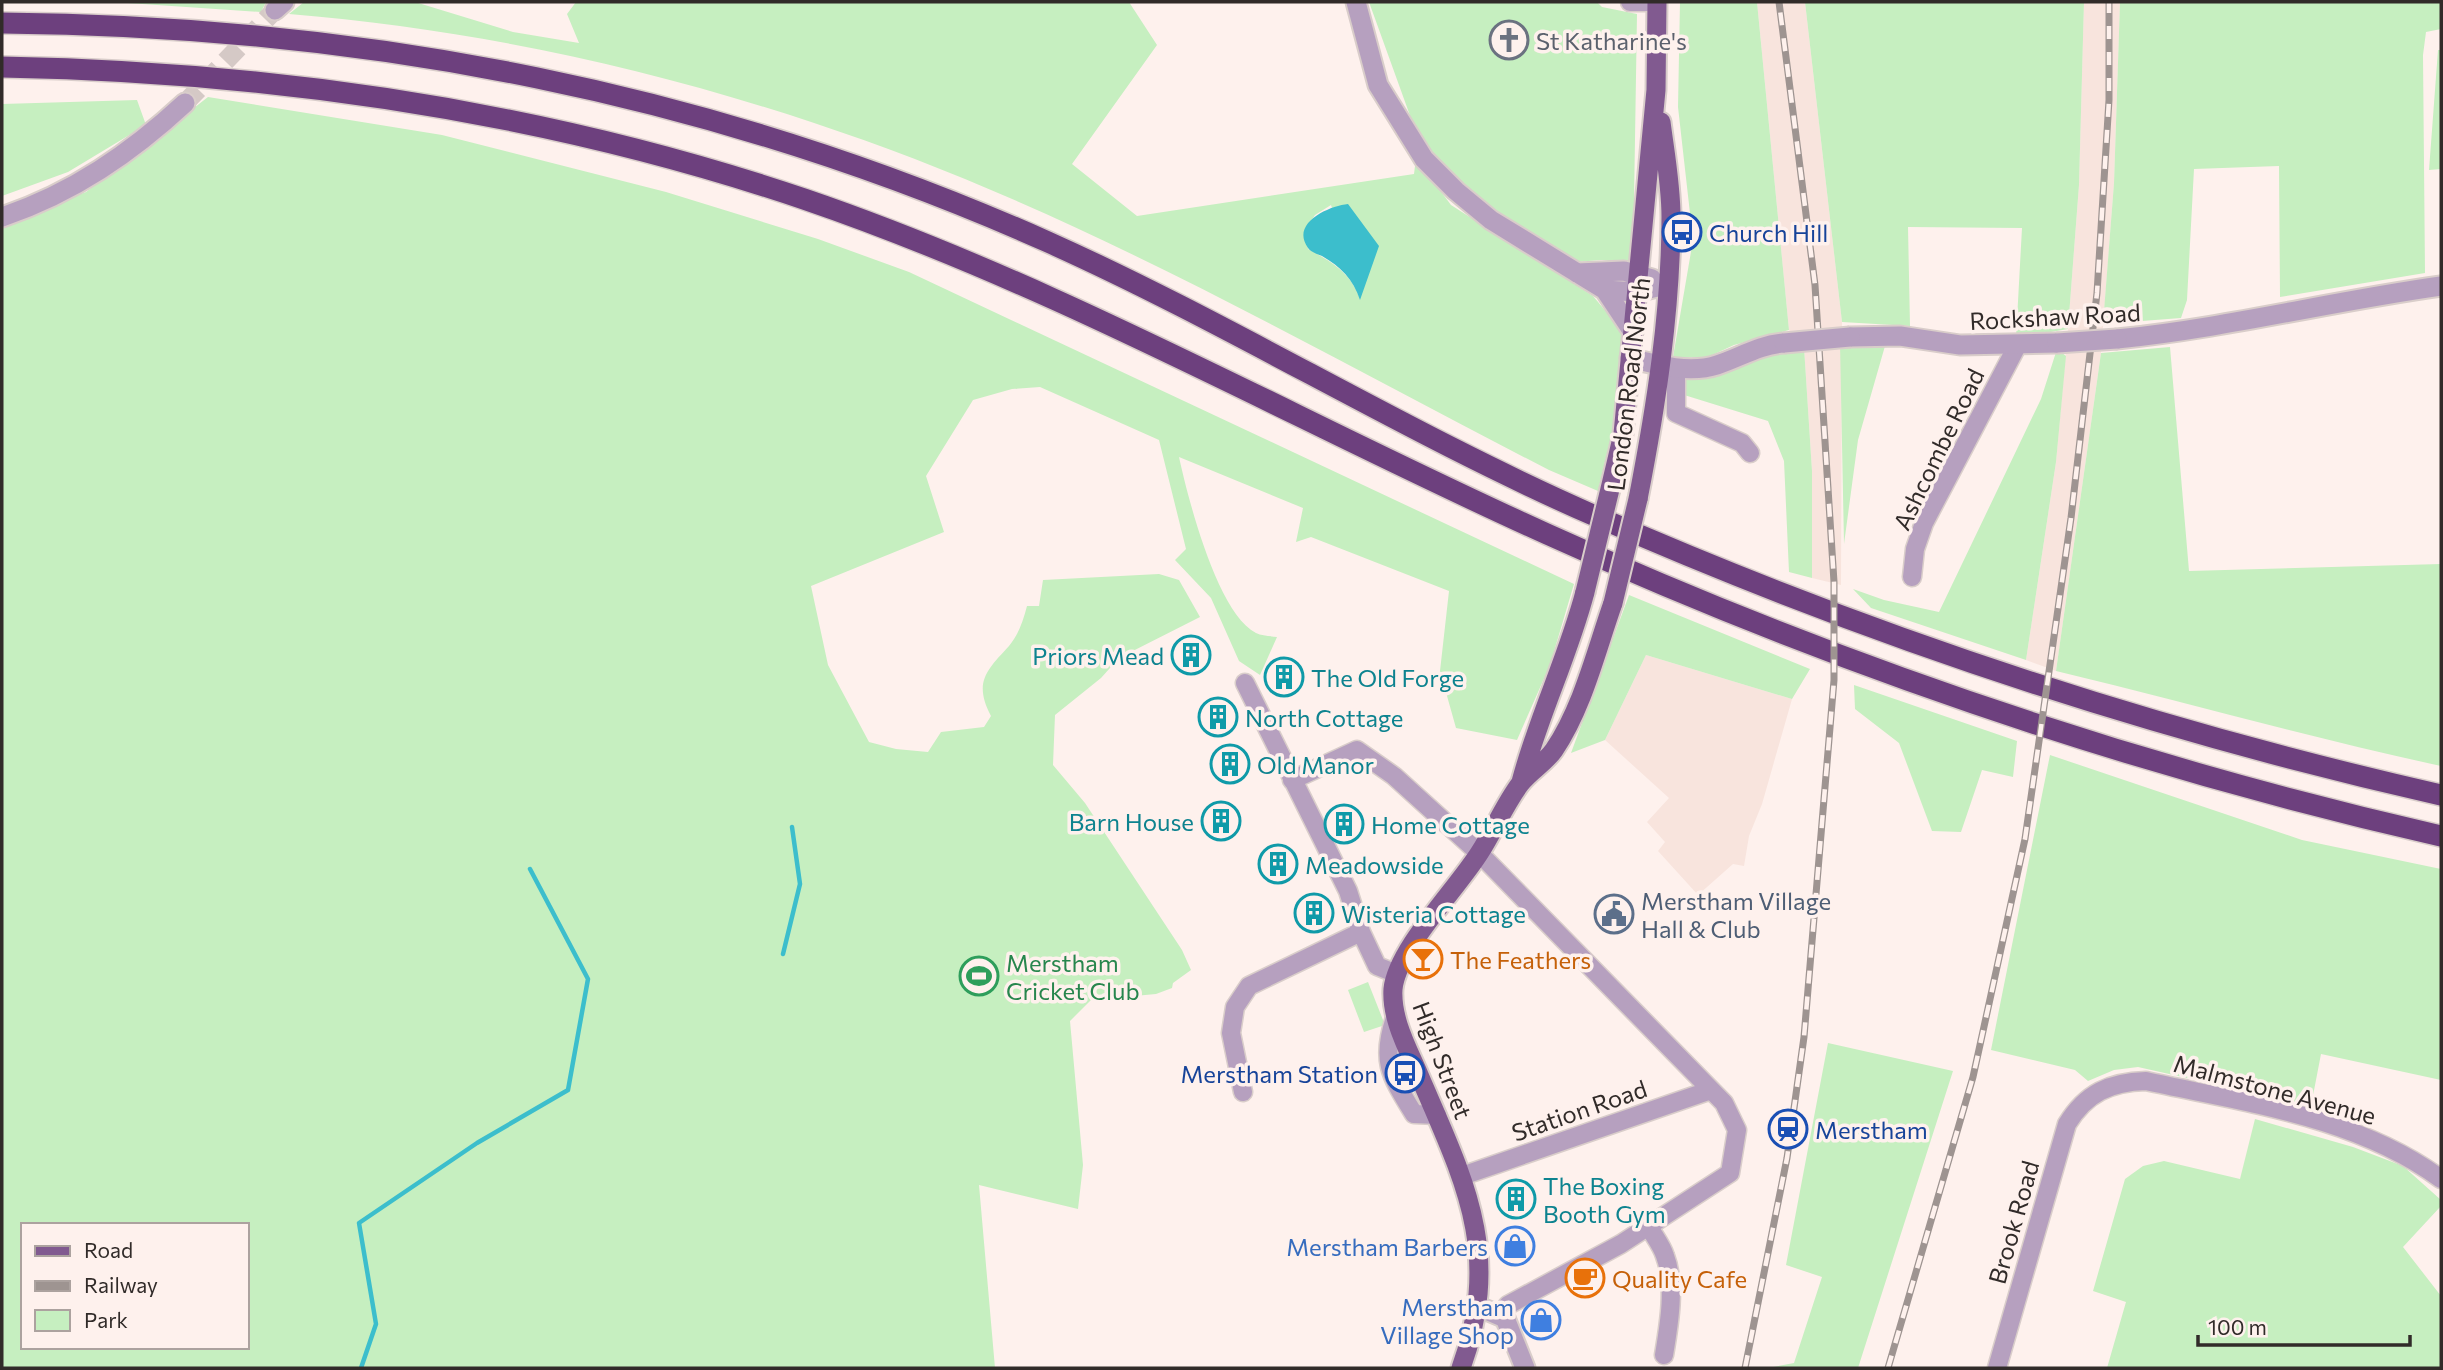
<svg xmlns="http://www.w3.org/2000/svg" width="2443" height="1370" font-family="Commissioner,sans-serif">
<rect width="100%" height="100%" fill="#fef1ed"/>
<path fill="#f8e4dd" d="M1757 2H1805L1842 322 1841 585 1812 578V471L1804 347 1789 330Z
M2084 2H2120L2114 183 2101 353 2056 671 2026 660 2056 462 2068 329 2079 185Z
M1646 655 1792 699 1762 804 1749 836 1744 866 1733 864 1698 895 1658 851 1665 842 1647 822 1669 798 1605 740Z"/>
<path fill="#c6efc0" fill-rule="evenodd" d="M113 2H266L261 12Z
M304 2H415L513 32 579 43 567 14 576 2H1129L1157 45 1072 164 1137 216 1414 174 1416 158 1451 205 1593 296 1624 333 1614 424 1598 491 1549 470C1356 371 1166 262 965 179 750 91 521 33 289 14ZM1331 205 1360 299C1351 273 1332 262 1308 249L1305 230 1315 215Z
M1369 2H1597L1602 7 1637 14 1633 264 1602 260 1575 262 1461 194 1417 135Z
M1680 2H1757L1789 330 1734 345 1706 358 1673 357 1693 240 1678 107Z
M1805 2H2084L2079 185 2068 329 2016 338 2022 228 1908 227 1910 326 1842 322Z
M2120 2H2441V29L2426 32 2423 55 2425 273 2280 297 2279 166 2194 169 2187 300 2181 318 2103 324 2114 183Z
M2438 50H2441V169L2429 170Z
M208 97 442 135 666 192 818 239 909 272 1574 584 1550 665 1517 740 1456 728 1440 671 1449 591 1311 537 1296 542 1303 508 1179 457C1188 498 1217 613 1256 633 1262 636 1271 636 1277 637L1260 675 1239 661 1211 598 1175 560 1186 549 1159 440 1040 387 1012 389 973 400 926 476 944 532 811 586 828 665 869 742 896 749 928 752 941 732 984 727 991 716C973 682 987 670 1009 646 1019 634 1023 621 1027 606H1039L1043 580 1159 574 1179 580 1200 617 1119 658 1101 678 1055 715 1053 765 1085 803 1182 950 1191 970 1173 983 1172 988 1156 994 1091 1000 1070 1021 1083 1165 1078 1209 979 1185 995 1368H2V223L86 192ZM23 1225H247V1347H23Z
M137 100 146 125 68 172 2 196V104Z
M1840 343 1885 346 1858 440 1844 544Z
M1804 347 1812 471V578L1789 572 1784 461 1768 421 1681 394 1686 376 1719 375 1787 349Z
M2170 347 2189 571 2441 564V766C2312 738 2185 702 2056 671L2101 353Z
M2057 349 2066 356 2056 462 2026 660 1871 608 1853 589 1884 600 1939 612 2041 399Z
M1629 595 1810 669 1792 699 1646 655 1605 740 1571 753Z
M1854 685 2017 741 2013 777 1982 770 1961 832 1932 831 1899 743 1855 709Z
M2050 755 2302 840 2441 869V1080L2321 1054 2311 1106 2138 1067 2114 1070 2088 1081 2075 1070 1991 1050Z
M1368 982 1385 1025 1364 1032 1348 990Z
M1828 1043 1953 1071 1858 1368H1768L1794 1363 1822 1277 1786 1265Z
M2255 1119 2353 1147 2403 1166 2441 1200V1206L2403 1247 2441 1296V1368H2107L2126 1302 2093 1291 2125 1179 2143 1166 2164 1161 2240 1179Z"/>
<path fill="#3cbecc" d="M1348 204 1379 246 1360 300C1353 279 1341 267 1322 256 1317 254 1311 252 1308 248 1290 223 1329 206 1348 204Z"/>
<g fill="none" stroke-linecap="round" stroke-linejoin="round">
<path stroke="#3cbecc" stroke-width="4.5" d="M783 954 800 884 792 827
M361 1368 376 1324 359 1223 477 1143 568 1090 588 979 530 869"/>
<path stroke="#d5c9c6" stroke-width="19" stroke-dasharray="19 10" stroke-linecap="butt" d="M185 103 275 10"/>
<defs>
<path id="minor" d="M1630 2H1647
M1676 368V413L1742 443 1750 453
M1912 577 1915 549 1924 523 2017 346
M1245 683 1348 891 1361 932 1377 966 1397 974
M1292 780 1357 750 1394 776 1479 853 1724 1103 1737 1130 1730 1173 1621 1244 1508 1305 1501 1314
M1396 1015C1380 1060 1390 1075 1414 1114L1437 1115
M1243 1092 1231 1033 1235 1007 1249 986 1361 932
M1462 1176 1711 1090
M1649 1227C1654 1236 1662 1246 1665 1256 1676 1285 1669 1325 1664 1355
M1997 1368 2067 1124C2086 1093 2110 1082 2146 1081 2246 1103 2357 1117 2441 1179"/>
<path id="tertiary" d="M1356 2 1378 85 1424 159 1456 191 1491 220 1605 290 1636 292 1666 285
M275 10 284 2
M2 217C73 193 131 153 185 103
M1577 273 1624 271 1652 279
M1605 290 1633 332
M1850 337 1900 336 1960 345 2057 343
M2117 339C2226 328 2333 301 2441 286
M1630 358C1657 365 1690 374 1717 365 1741 357 1759 345 1784 343
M1477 1306 1505 1318 1525 1368"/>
<path id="primary" d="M1610 489 1623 434 1656 90 1657 2
M1638 499C1656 407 1671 311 1671 217 1671 185 1665 153 1661 122
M1521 782C1538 717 1568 657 1585 592
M1461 1368C1503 1252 1464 1180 1419 1075 1408 1049 1391 1019 1393 989 1397 949 1457 889 1480 852 1494 830 1505 804 1520 784 1530 771 1545 763 1554 750 1583 707 1596 651 1613 603"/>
<path id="motorway" d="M2 23C366 26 714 93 1048 242 1233 325 1406 433 1593 515 1866 635 2149 729 2441 795
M2 67C275 72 544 111 804 199 1062 287 1298 422 1547 534 1834 664 2134 766 2441 836"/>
</defs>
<use href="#minor" stroke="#d9cdca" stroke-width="21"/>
<use href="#tertiary" stroke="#d9cdca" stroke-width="23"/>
<use href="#primary" stroke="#d9cdca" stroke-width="23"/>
<use href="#motorway" stroke="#d9cdca" stroke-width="24"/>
<use href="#minor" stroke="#b6a0bf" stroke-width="18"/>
<use href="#tertiary" stroke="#b6a0bf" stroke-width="19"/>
<use href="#primary" stroke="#815a90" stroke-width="19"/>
<use href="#motorway" stroke="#6d407e" stroke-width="21"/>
<defs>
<path id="rail" d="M1745 1368 1787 1158 1804 1037 1834 680V582L1815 285 1779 2
M1888 1368 1973 1077 2025 839 2071 518 2097 293 2109 100V2"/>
</defs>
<use href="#rail" stroke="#9e9491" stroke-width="7"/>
<use href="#rail" stroke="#fef1ed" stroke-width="4.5" stroke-dasharray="13" stroke-linecap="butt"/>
<defs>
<path id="tertiary-bridge" d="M1784 343 1850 337
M2057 343 2117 339"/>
<path id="primary-bridge" d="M1585 592 1610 489
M1613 603 1638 499"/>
</defs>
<use href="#tertiary-bridge" stroke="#d9cdca" stroke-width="23" stroke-linecap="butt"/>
<use href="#primary-bridge" stroke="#d9cdca" stroke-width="23" stroke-linecap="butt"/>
<use href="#tertiary-bridge" stroke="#b6a0bf" stroke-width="19"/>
<use href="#primary-bridge" stroke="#815a90" stroke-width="19"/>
</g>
<defs>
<symbol id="church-ring" viewBox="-11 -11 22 22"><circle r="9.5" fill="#fef1ed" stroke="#6b7280" stroke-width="1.5"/><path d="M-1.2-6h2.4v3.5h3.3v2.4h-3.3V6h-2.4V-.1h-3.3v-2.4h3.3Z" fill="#6b7280"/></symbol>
<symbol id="bus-ring" viewBox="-11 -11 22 22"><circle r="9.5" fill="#fef1ed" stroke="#1a4fb4" stroke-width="1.5"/><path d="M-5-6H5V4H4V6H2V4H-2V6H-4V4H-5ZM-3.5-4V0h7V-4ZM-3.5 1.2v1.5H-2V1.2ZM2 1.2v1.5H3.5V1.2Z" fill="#1a4fb4"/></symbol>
<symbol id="building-ring" viewBox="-11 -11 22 22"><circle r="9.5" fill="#fef1ed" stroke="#0f9aa8" stroke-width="1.5"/><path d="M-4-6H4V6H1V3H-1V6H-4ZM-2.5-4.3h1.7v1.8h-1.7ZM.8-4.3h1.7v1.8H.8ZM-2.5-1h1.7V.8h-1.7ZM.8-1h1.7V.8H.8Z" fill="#0f9aa8"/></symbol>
<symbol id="civic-ring" viewBox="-11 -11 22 22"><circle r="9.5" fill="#fef1ed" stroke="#5c6f8a" stroke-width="1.5"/><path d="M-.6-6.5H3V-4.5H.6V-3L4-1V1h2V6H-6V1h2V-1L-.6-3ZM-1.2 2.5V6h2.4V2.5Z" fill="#5c6f8a"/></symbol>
<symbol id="bar-ring" viewBox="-11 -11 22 22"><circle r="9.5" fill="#fef1ed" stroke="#e8710a" stroke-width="1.5"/><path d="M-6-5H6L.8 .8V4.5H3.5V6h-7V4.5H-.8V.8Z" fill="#e8710a"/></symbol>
<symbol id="stadium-ring" viewBox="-11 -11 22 22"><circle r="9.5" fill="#fef1ed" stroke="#2e9e5b" stroke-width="1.5"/><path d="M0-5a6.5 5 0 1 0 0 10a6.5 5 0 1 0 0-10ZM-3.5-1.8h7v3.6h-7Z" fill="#2e9e5b"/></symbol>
<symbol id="station-ring" viewBox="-11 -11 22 22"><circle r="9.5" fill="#fef1ed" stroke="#1a4fb4" stroke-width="1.5"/><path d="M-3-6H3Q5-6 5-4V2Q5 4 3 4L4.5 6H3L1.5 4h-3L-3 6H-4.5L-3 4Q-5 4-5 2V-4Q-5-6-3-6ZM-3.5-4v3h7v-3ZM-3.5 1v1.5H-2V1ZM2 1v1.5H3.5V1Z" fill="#1a4fb4"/></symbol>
<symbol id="shop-ring" viewBox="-11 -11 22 22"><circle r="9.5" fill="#fef1ed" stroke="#3f7fe0" stroke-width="1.5"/><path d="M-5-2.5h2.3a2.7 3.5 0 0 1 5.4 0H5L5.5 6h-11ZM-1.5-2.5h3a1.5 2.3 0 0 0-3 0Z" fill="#3f7fe0"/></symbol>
<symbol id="cafe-ring" viewBox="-11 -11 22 22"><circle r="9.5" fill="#fef1ed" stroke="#e8710a" stroke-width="1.5"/><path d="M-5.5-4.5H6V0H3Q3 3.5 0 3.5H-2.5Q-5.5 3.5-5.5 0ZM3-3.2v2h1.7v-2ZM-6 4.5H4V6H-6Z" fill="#e8710a"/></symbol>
</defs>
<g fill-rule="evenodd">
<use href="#church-ring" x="1487" y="18" width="44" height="44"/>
<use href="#bus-ring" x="1660" y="210" width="44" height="44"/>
<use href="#building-ring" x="1169" y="633" width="44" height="44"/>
<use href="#building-ring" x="1262" y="655" width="44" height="44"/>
<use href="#building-ring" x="1196" y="695" width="44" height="44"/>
<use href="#building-ring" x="1208" y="742" width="44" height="44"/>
<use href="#building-ring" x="1199" y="799" width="44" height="44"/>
<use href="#building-ring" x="1322" y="802" width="44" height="44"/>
<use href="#building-ring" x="1256" y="842" width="44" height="44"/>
<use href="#building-ring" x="1292" y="891" width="44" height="44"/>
<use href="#civic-ring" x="1592" y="892" width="44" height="44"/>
<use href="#bar-ring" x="1401" y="937" width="44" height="44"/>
<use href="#stadium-ring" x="957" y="954" width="44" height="44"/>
<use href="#bus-ring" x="1383" y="1051" width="44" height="44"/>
<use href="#station-ring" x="1766" y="1107" width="44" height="44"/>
<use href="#building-ring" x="1494" y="1177" width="44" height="44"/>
<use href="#shop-ring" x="1493" y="1224" width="44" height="44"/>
<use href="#cafe-ring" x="1563" y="1256" width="44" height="44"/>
<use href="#shop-ring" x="1519" y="1298" width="44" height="44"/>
</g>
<g text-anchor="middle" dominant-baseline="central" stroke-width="7" stroke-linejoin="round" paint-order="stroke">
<g font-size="24" fill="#5b616d" stroke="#fef1ed" text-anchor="start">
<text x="1536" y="40">St Katharine's</text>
</g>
<g font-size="24" fill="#164399" stroke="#fef1ed" text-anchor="start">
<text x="1709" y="232">Church Hill</text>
<text x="1378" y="1073" text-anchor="end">Merstham Station</text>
<text x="1815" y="1129">Merstham</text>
</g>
<g font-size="24" fill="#312b29" stroke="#fef1ed">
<text transform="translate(2055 316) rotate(-3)">Rockshaw Road</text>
<text transform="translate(1628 384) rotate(-83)">London Road North</text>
<text transform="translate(1938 449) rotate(-64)">Ashcombe Road</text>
<text transform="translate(1443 1060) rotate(69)">High Street</text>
<text transform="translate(2275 1089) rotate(15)">Malmstone Avenue</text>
<text transform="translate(1579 1110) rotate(-19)">Station Road</text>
<text transform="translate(2013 1222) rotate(-74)">Brook Road</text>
</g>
<g font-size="24" fill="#0d838f" stroke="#fef1ed" text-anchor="start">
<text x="1164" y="655" text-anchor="end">Priors Mead</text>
<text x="1311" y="677">The Old Forge</text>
<text x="1245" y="717">North Cottage</text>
<text x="1257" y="764">Old Manor</text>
<text x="1194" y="821" text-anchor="end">Barn House</text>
<text x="1371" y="824">Home Cottage</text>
<text x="1305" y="864">Meadowside</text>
<text x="1341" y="913">Wisteria Cottage</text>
<text x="1543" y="1185">The Boxing<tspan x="1543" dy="28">Booth Gym</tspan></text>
</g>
<g font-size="24" fill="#4e5e75" stroke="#fef1ed" text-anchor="start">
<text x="1641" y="900">Merstham Village<tspan x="1641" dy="28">Hall &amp; Club</tspan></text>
</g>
<g font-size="24" fill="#c56008" stroke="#fef1ed" text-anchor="start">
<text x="1450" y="959">The Feathers</text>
<text x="1612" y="1278">Quality Cafe</text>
</g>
<g font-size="24" fill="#27864d" stroke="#fef1ed" text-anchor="start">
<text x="1006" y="962">Merstham<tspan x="1006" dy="28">Cricket Club</tspan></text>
</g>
<g font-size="24" fill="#366cbe" stroke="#fef1ed" text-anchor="end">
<text x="1488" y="1246">Merstham Barbers</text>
<text x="1514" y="1306">Merstham<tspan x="1514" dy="28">Village Shop</tspan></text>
</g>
</g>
<rect width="2443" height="1370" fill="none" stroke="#312b29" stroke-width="7"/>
<rect x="21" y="1223" width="228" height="126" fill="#fef1ed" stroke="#aca29f" stroke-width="2"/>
<rect x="35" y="1246" width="35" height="10" fill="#815a90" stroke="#aca29f" stroke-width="2"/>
<text x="84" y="1258" font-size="21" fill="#312b29">Road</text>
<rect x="35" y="1281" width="35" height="10" fill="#9e9491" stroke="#aca29f" stroke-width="2"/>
<text x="84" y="1293" font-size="21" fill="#312b29">Railway</text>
<rect x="35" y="1310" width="35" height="21" fill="#c6efc0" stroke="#aca29f" stroke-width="2"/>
<text x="84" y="1328" font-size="21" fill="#312b29">Park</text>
<path d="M2198 1335v10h212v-10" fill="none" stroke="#312b29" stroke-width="3.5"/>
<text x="2208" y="1335" font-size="21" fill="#312b29" stroke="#fef1ed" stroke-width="5" paint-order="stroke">100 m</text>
</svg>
